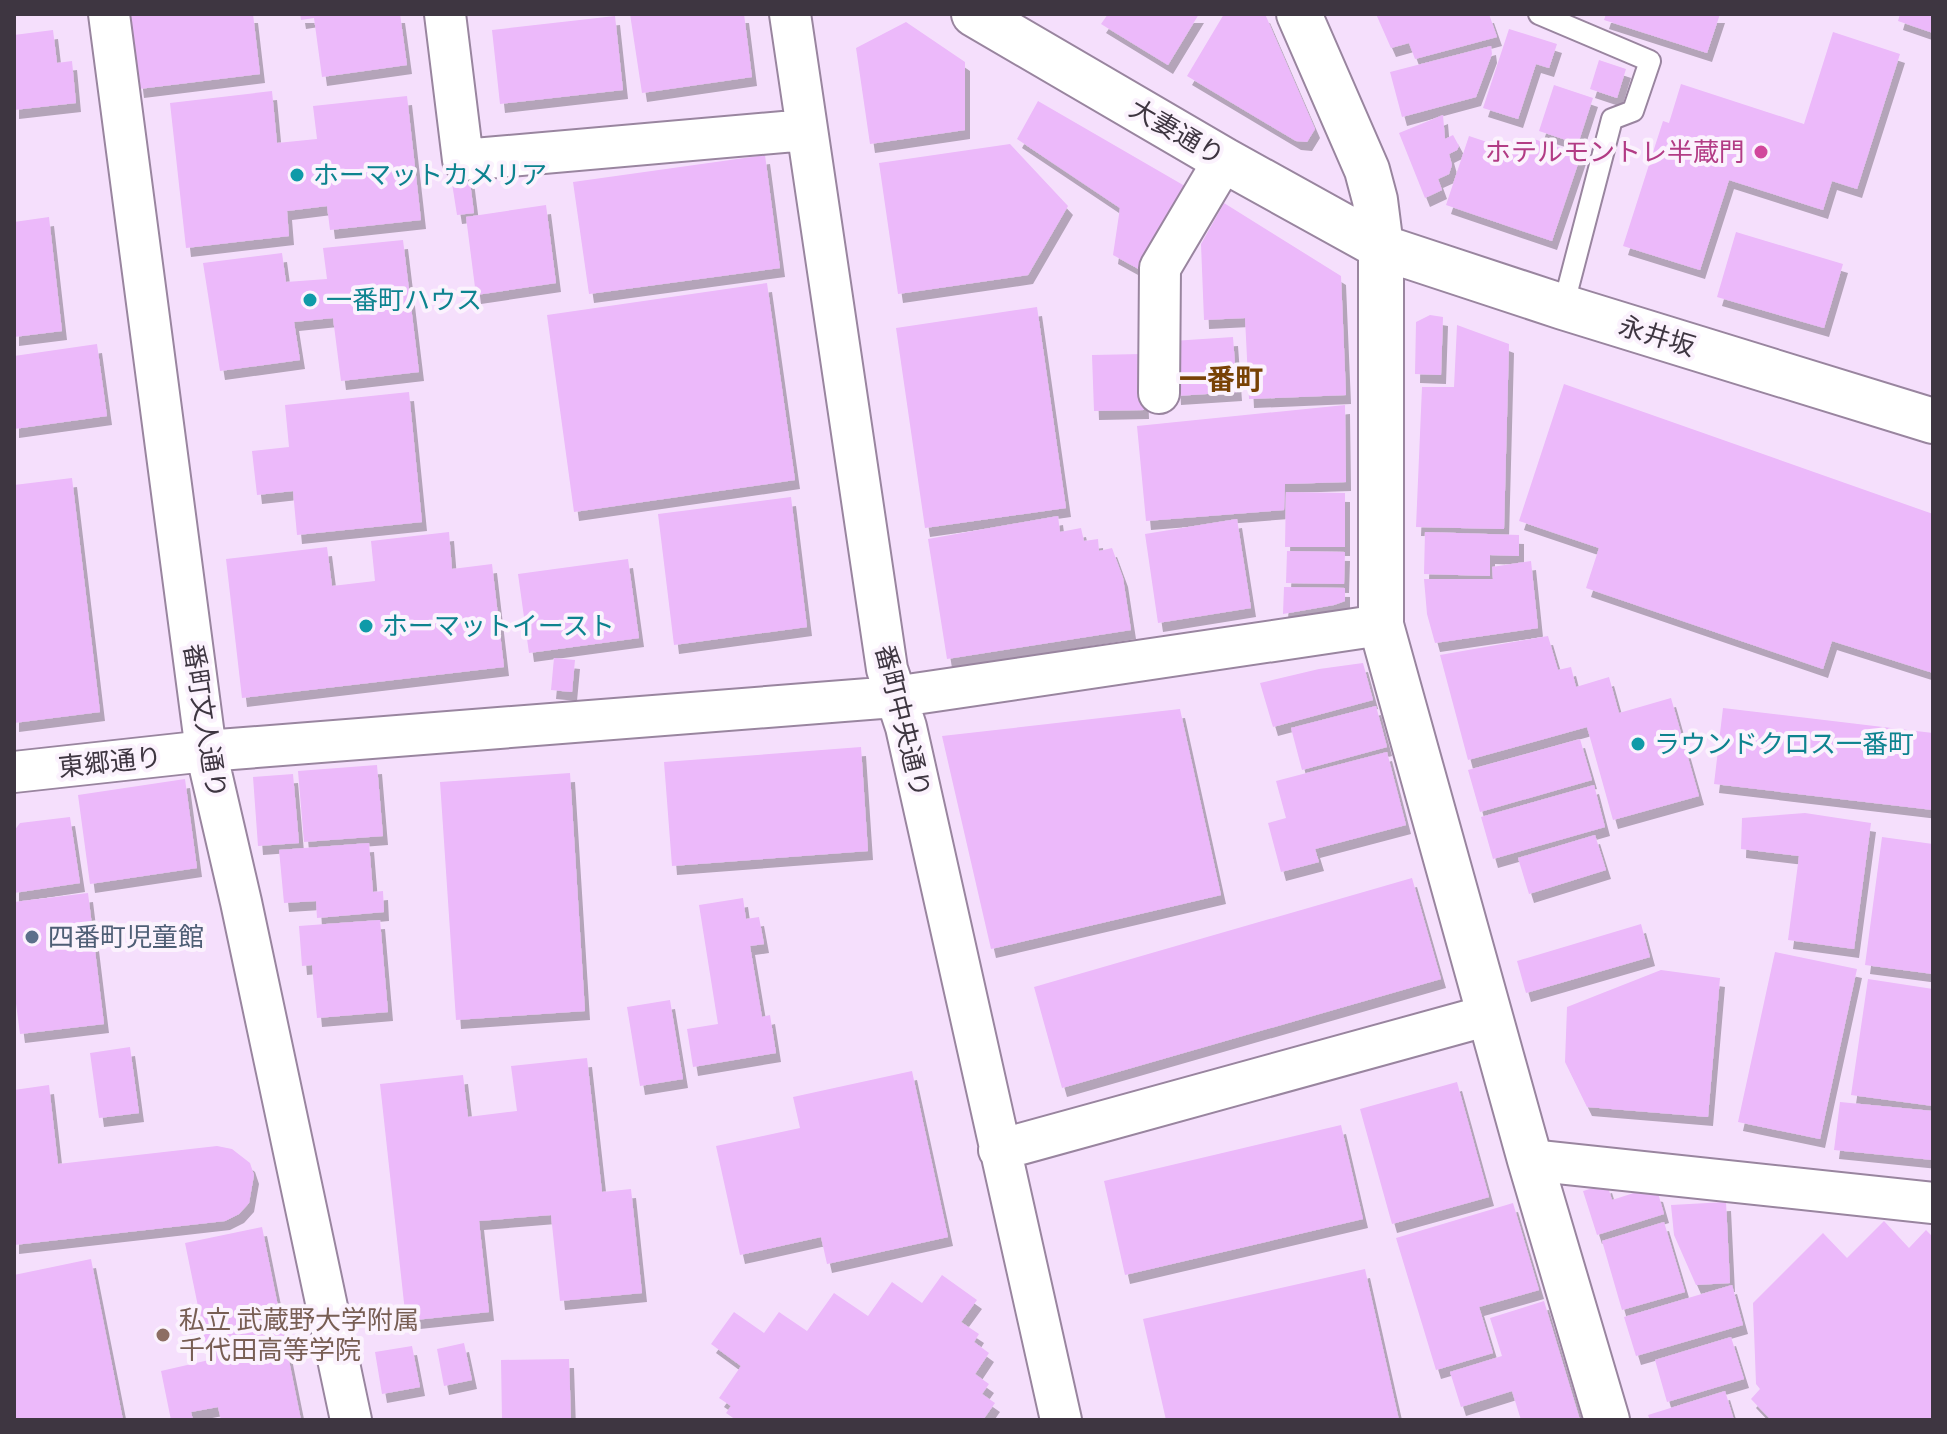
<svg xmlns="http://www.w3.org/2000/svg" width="1947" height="1434" font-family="Cabin,'Noto Sans JP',sans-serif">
<defs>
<filter id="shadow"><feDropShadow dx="5" dy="9" stdDeviation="0" flood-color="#0004"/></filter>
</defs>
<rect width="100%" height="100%" fill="#f5dffc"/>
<path fill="#ecb9fa" filter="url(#shadow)" d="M130 14H253L260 74 139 89Z
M300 14H400L407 65 322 77 314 18 301 20Z
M630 14H744L752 77 642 93Z
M1108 14H1199L1168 65 1101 24Z
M1224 14H1265L1315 129 1307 142 1296 141 1187 76Z
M1376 14H1489L1497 37 1415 59 1409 43 1391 48Z
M1606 14H1720L1707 53 1604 20Z
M1900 14H1933V33L1898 21Z
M615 16 623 90 500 104 492 30Z
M906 22 965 62V130L870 144 856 48Z
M1509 29 1557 44 1549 68 1536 64 1518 119 1483 108Z
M53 30 57 63 72 61 76 103 14 110V35Z
M1833 32 1900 54 1857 189 1832 181 1823 210 1729 180 1700 270 1623 246 1663 121 1669 123 1681 84 1804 124Z
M1491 46 1492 54 1476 97 1402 117 1390 72Z
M1599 60 1626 69 1617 98 1590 89Z
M1554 85 1593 98 1578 144 1539 131Z
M272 91 277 143 317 139 313 106 407 96 421 220 330 230 327 206 287 211 289 236 186 248 170 103Z
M1038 101 1190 189 1144 272 1113 255 1120 208 1017 139Z
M1443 115 1445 139 1453 135 1459 146 1457 150 1449 154 1452 165 1449 174 1438 179 1442 190 1425 198 1399 133Z
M1469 136 1526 155 1531 138 1581 155 1552 241 1446 205Z
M1010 144 1068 206 1028 275 898 294 879 163Z
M765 155 780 268 589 294 573 182Z
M469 174 474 213 457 215 451 177Z
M1224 203 1341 276 1346 395 1249 399 1245 318 1204 320 1201 244Z
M546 205 556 283 476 295 466 217Z
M49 217 62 331 14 337V222Z
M1736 232 1843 264 1824 328 1717 297Z
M403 240 419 372 341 381 333 318 294 322 300 360 220 371 203 263 282 253 286 282 327 279 323 248Z
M767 283 795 480 574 512 547 315Z
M1037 307 1066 508 925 528 896 328Z
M1430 315 1443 317 1441 375 1415 374 1416 322Z
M1457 325 1509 344 1504 529 1416 527 1422 387H1454Z
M1233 337 1237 392 1176 396 1173 341Z
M97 344 107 416 14 429V356Z
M1142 354 1144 410 1094 411 1092 355Z
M1564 384 1933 514V673L1832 641 1823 669 1586 588 1599 548 1519 521Z
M409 392 422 522 297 535 293 491 257 495 252 451 289 447 285 405Z
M1345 405 1346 482 1285 484 1284 510 1146 521 1137 426Z
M72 478 100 712 14 723V485Z
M1286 492 1345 493V547H1285Z
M791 497 807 627 674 645 658 514Z
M1058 516 1060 532 1081 528 1084 541 1098 539 1099 551 1112 548 1123 578 1131 630 947 659 928 539Z
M1237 519 1251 608 1158 623 1145 534Z
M449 532 452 569 492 564 504 667 242 698 226 559 327 547 332 586 375 581 371 541Z
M1425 532 1519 535V556L1490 555V576L1424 574Z
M1287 551 1345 552 1344 584 1286 583Z
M628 559 639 638 529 653 518 574Z
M1531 561 1538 628 1435 643 1427 614 1424 579H1493L1492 567Z
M1284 587 1345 588V601L1334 605 1283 614Z
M1548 636 1558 670 1571 667 1576 687 1609 677 1619 713 1671 698 1699 796 1613 820 1587 727 1468 760 1440 655Z
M554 658 575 660 572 692 551 690Z
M1363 663 1373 700 1273 727 1260 683 1319 669Z
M1376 706 1387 747 1302 770 1291 728Z
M1723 708 1933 733V810L1714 784Z
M1180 709 1221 895 991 949 942 736Z
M1580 739 1592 780 1480 812 1468 770Z
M861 747 868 851 672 866 664 762Z
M1387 752 1406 825 1315 849 1319 862 1281 872 1268 823 1286 818 1276 781Z
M377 765 383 836 304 842 298 771Z
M570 773 585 1011 456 1020 440 782Z
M293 774 299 843 258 846 253 777Z
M185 779 197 868 90 884 78 795Z
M1594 785 1605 827 1493 859 1481 817Z
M1805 813 1871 823 1854 949 1788 940 1799 856 1741 849 1742 818Z
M70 817 80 883 14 893V831L20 823Z
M1595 835 1606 870 1529 894 1518 858Z
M1882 837 1933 844V974L1865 965Z
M369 843 373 892 383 891 384 912 317 918 316 901 284 903 279 850Z
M1412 878 1441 979 1062 1088 1034 987Z
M88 893 104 1024 20 1034 14 988V902Z
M743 898 746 919 759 917 764 944 750 946 762 1017 770 1015 776 1053 693 1067 687 1029 718 1024 699 905Z
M380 920 388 1012 317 1018 312 965 302 966 299 926Z
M1641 924 1650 957 1526 993 1517 961Z
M1775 952 1857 969 1820 1139 1738 1122Z
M1661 970 1720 978 1708 1117 1587 1107 1565 1062 1567 1007Z
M1868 979 1933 989V1106L1851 1095Z
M670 1000 683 1079 640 1086 627 1007Z
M130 1047 139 1113 99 1118 90 1053Z
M587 1058 602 1192 631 1189 642 1293 560 1301 551 1215 479 1221 489 1312 406 1321 380 1084 463 1075 468 1117 517 1111 511 1066Z
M912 1071 948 1237 827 1264 821 1237 740 1255 716 1146 800 1128 793 1097Z
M1457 1082 1489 1197 1392 1224 1360 1109Z
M49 1085 58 1164 217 1146 232 1149 250 1163 254 1175 249 1203 239 1214 225 1221 14 1245V1090Z
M1840 1102 1933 1111V1160L1834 1150Z
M1341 1125 1363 1219 1125 1275 1104 1181Z
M1607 1184 1612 1200 1643 1190 1658 1193 1664 1214 1597 1235 1583 1191Z
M1726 1202 1730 1283 1696 1285 1674 1235 1671 1205Z
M1513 1203 1539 1290 1479 1307 1493 1353 1436 1370 1396 1238Z
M1884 1221 1909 1248 1926 1230 1933 1237V1420H1771L1751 1399 1760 1389 1756 1384 1753 1303 1823 1233 1847 1258Z
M1664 1222 1685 1292 1622 1310 1602 1241Z
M262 1227 301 1420H221L218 1407 191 1412 193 1420H171L161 1371 209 1360 185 1243Z
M91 1259 123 1420H14V1275Z
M1365 1269 1399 1420H1166L1143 1319Z
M942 1275 977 1300 961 1322 979 1334 974 1342 989 1353 975 1374 989 1384 982 1394 995 1403 983 1420H736L726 1413 731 1406 719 1398 741 1366 711 1344 734 1312 764 1333 779 1312 807 1331 834 1293 868 1316 892 1282 922 1303Z
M1732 1285 1743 1325 1636 1356 1624 1317Z
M1544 1301 1580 1420H1521L1512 1391 1461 1407 1450 1372 1502 1356 1490 1318Z
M1731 1337 1744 1379 1667 1402 1655 1360Z
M464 1343 472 1380 444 1386 437 1349Z
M412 1346 420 1387 382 1394 375 1352Z
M569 1359 571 1420H502L501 1360Z
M1725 1391 1734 1420H1650L1648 1415Z"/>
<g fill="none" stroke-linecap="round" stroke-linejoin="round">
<defs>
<path id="service" d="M1539 14 1650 61 1633 111 1612 119 1563 307"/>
<path id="minor" d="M109 14 206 751 241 902 351 1420
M445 14 463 160 806 130
M790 14 887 669 906 727 1061 1420
M1159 393 1160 268 1224 160
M14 772 206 751 894 697 1381 625
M999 1150 1489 1015
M1530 1160 1933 1203"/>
<path id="tertiary" d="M974 14 1224 160 1381 247 1563 307 1933 421
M1299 14 1367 170 1375 200 1381 247V625L1530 1160 1607 1420"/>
</defs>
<use href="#service" stroke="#99859f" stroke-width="24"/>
<use href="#minor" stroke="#99859f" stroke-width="44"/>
<use href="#tertiary" stroke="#99859f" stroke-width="48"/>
<use href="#service" stroke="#fff" stroke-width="20"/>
<use href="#minor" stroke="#fff" stroke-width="40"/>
<use href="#tertiary" stroke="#fff" stroke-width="44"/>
</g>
<circle fill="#d1479c" stroke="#fbf2fd" stroke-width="3" cx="1761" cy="152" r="8"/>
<g fill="#0f9aa8" stroke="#fbf2fd" stroke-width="3">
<circle cx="297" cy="175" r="8"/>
<circle cx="310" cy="300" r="8"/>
<circle cx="366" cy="626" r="8"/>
<circle cx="1638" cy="744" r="8"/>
</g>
<circle fill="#5c6f8a" stroke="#fbf2fd" stroke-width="3" cx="32" cy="937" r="8"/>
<circle fill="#8d6e63" stroke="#fbf2fd" stroke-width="3" cx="163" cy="1335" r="8"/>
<g text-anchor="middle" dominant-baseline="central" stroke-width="8" stroke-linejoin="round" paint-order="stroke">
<g font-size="26" fill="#3e3641" stroke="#fbf2fd">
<text transform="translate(1177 132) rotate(30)">大妻通り</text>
<text transform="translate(1657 336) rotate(17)">永井坂</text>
<text transform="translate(205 721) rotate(81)">番町文人通り</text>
<text transform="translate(903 721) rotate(76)">番町中央通り</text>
<text transform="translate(110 762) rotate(-6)">東郷通り</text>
</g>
<g font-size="26" fill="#b23c85" stroke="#fbf2fd" text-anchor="end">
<text x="1745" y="152">ホテルモントレ半蔵門</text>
</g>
<g font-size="26" fill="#0d838f" stroke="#fbf2fd" text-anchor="start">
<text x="313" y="175">ホーマットカメリア</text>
<text x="326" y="300">一番町ハウス</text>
<text x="382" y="626">ホーマットイースト</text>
<text x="1654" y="744">ラウンドクロス一番町</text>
</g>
<g font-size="26" fill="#4e5e75" stroke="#fbf2fd" text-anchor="start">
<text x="48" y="937">四番町児童館</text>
</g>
<g font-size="26" fill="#785e54" stroke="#fbf2fd" text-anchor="start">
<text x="179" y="1320">私立 武蔵野大学附属<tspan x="179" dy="30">千代田高等学院</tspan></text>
</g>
<g font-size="28" font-weight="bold" fill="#784205" stroke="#fbf2fd">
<text x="1221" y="379">一番町</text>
</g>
</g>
<rect width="1947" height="1434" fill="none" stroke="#3e3641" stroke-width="32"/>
</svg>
